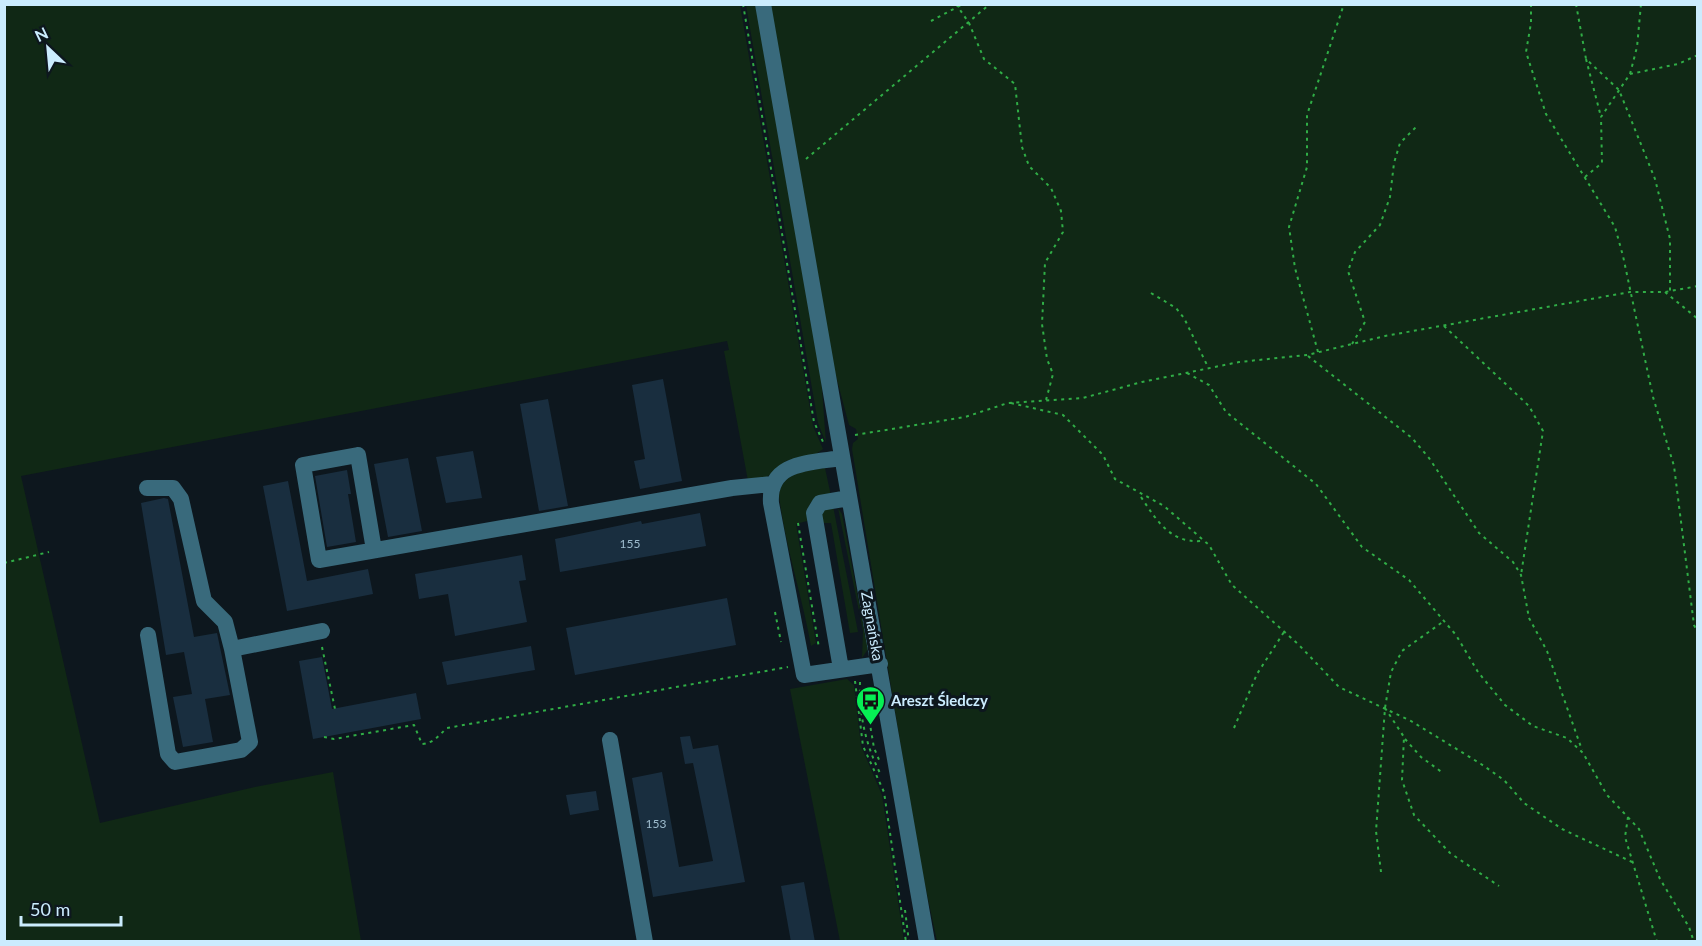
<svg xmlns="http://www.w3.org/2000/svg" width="1702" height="946" font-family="Lato,sans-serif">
<rect width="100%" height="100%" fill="#0d171e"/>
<path fill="#102815" d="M5 5H740L813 426 823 449 816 454 786 461 767 477 748 481 724 351 729 350 727 341 21 476 100 823 255 787 333 772 361 941 5 942Z
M746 5H757L821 376 826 443 818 423Z
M769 5H1697V941H937L919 857 852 449 853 443 858 439 856 429 849 425 831 357Z
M825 468 831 496C811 500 808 499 807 521L796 524 816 643 811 646C802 595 785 546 779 495 782 472 806 471 825 468Z
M833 506 858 632 850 633 831 523H822L821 511Z
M838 508 842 514 868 649 862 658 863 631Z
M847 679 854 685 861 746 882 795 904 941H840L790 689Z"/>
<path fill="#192e3f" d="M663 379 682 481 640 489 634 461 645 459 632 385Z
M548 399 568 506 539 511 520 404Z
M473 451 482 498 446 503 436 457Z
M408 458 422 531 388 537 374 464Z
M347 470 351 494H348L356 542 327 547 315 476Z
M288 481 307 581 368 569 373 594 287 611 263 486Z
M164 498 168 499 194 637 217 633 230 695 205 699 213 742 183 747 173 697 192 694 184 652 166 655 141 503Z
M700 513 706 546 560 572 555 539 641 521 642 524Z
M522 555 526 580 519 581 527 622 455 636 448 594 419 599 415 574Z
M727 598 736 645 575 675 566 628Z
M531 646 535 670 447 685 442 662Z
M322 657 332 709 416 693 421 719 313 739 299 661Z
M690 736 693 749 718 745 745 882 653 897 632 778 662 772 679 867 713 861 693 763 685 764 680 737Z
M596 791 599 810 570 815 566 795Z
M804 882 815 942H791L781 886Z"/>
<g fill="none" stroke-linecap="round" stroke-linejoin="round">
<path stroke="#30ad46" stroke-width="2" stroke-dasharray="3 4.5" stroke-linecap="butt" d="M743 4 814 422 824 444
M956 4 969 23 984 59 1015 84 1022 147 1029 166 1051 188 1061 211 1063 232 1045 263 1042 324 1047 359 1053 374 1046 400
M1531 4V23L1526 52 1546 114 1615 227 1623 256 1653 397 1674 466 1694 625 1698 633
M1576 4 1586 59 1619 90 1655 179 1670 239V291
M931 21 963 4
M1586 59 1601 117
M1630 74 1678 64 1698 55
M806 159 990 4
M1585 177 1602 163 1601 117 1630 74 1637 47 1641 4
M1665 292 1698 319
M1151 293 1176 308 1184 318 1209 369
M1444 326 1529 406 1543 431 1521 575
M1352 344 1365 322 1348 271 1355 252 1380 225 1390 197 1394 163 1400 143 1418 125
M1318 352 1295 268 1289 227 1307 167V115L1344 4
M1308 356 1412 438 1429 458 1479 533 1513 562 1521 575 1529 618 1547 651 1582 750
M1187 373 1209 385 1226 412 1316 484 1362 547 1409 580 1456 635 1478 672 1505 705 1533 726 1567 738 1583 753 1607 795 1639 829 1660 879 1689 927 1694 942
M1011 403 1063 415 1103 455 1115 479 1164 506 1209 545 1232 585 1299 645 1339 687 1411 721 1481 764 1504 780 1524 803 1562 829 1632 862
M855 435 965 417 1008 403 1083 398 1142 382 1239 362 1307 355 1385 336 1630 292H1665L1698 286
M1141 497C1157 521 1170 543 1201 541
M798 523 819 648
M4 563 49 552
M775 612 781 642
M322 647 335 709
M855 681 863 746 884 792 906 942
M860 682C859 716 866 746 881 775
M856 699 866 701 874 748 880 762
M1385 708 1404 737 1402 780 1414 815 1450 853 1499 886
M1234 728 1257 674 1284 632
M324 737 334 739 414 725 422 744C434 743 438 736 447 728L788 667
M1405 739 1421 757 1443 773
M1628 817 1625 837 1657 942
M1381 872 1376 831 1385 708 1391 672 1402 651 1444 621
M905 910 909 942"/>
<path stroke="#396a7c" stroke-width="16" d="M763 4 927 942
M842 458C811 463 768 461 771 503L804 675 880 664
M147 488H173L181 499 204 601 225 622 232 649 322 631
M374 550 358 455 303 465 319 560 732 488 772 484
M148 635 168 754 175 762 241 750 250 742 232 649
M841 669 814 513 820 503 849 498
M610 740 645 942"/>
</g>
<defs>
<symbol id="bus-pin" viewBox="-11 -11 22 30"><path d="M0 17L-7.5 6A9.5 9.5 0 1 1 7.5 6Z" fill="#06ef54" stroke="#0d171e"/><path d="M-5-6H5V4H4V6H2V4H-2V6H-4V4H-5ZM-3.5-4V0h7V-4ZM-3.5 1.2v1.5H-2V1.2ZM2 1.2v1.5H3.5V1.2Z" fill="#111"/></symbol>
</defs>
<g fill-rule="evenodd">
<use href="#bus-pin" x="854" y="684" width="33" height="45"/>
</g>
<g text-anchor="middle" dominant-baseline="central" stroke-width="6" stroke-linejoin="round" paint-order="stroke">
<g font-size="12" fill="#9ebcce">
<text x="630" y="543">155</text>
<text x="656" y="823">153</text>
</g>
<g font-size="15" fill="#cbecfe" stroke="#0d171e">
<text transform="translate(873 626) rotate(80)">Zagnańska</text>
</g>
<g font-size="15" font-weight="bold" fill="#cbecfe" stroke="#0d171e" text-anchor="start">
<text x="891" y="700">Areszt Śledczy</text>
</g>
</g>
<rect width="1702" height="946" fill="none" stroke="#cbecfe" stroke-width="12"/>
<g transform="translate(48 48) rotate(334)" stroke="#0d171e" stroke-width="4.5" paint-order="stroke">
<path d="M0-4.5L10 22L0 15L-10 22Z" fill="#cbecfe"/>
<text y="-9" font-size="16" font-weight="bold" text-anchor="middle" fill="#cbecfe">N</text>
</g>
<path d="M21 916v9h100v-9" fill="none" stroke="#cbecfe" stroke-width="3"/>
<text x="30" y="916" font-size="18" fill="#cbecfe" stroke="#0d171e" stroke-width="4.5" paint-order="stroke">50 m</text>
</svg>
